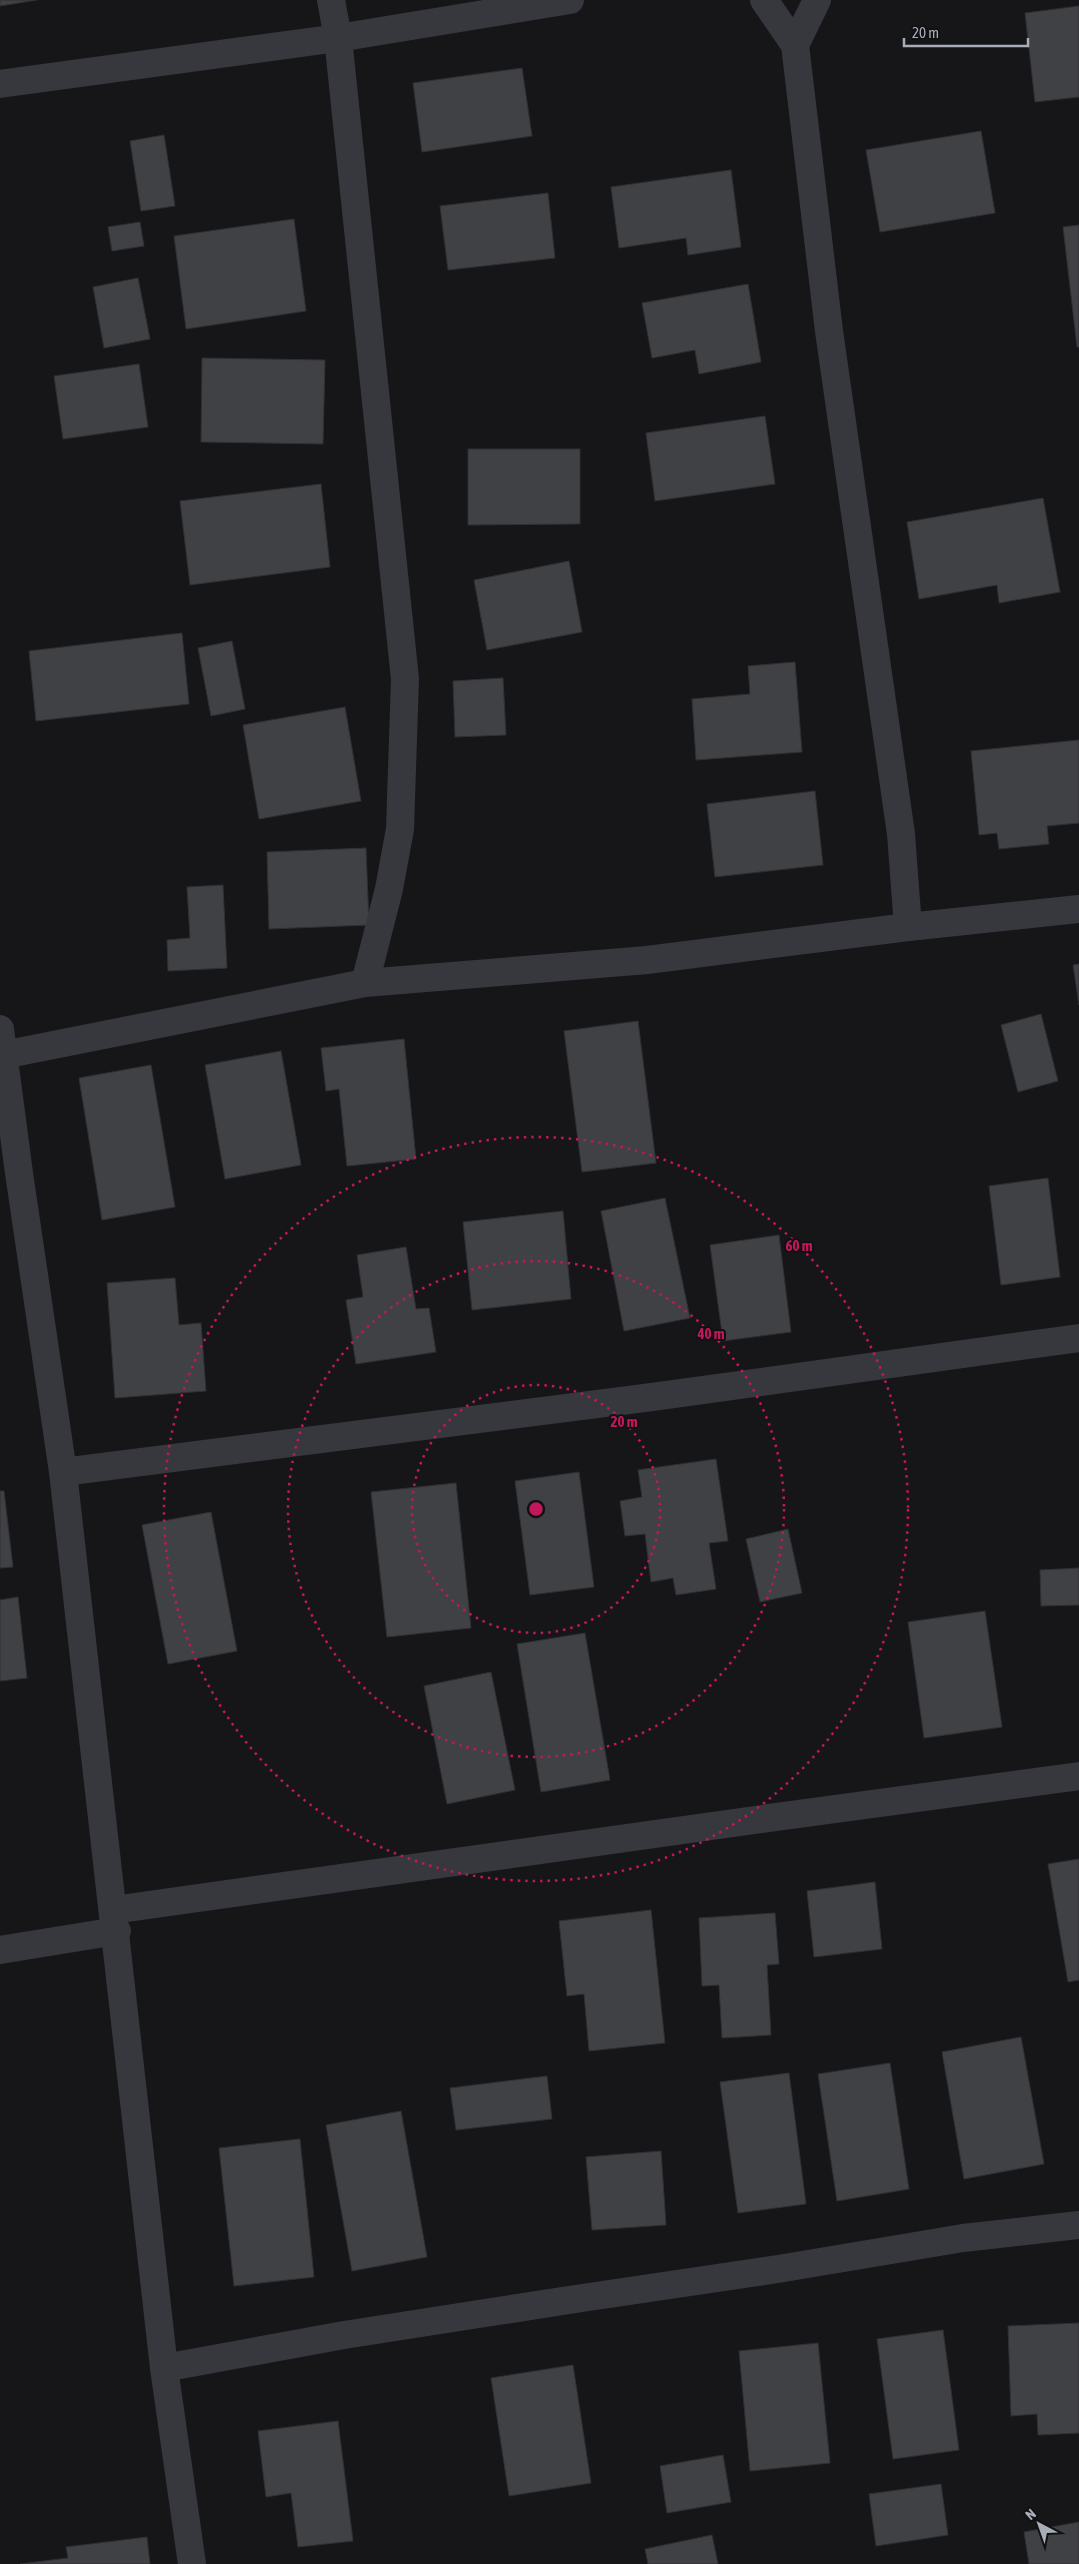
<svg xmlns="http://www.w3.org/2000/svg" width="1079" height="2564" font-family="'Asap Condensed',sans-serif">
<rect width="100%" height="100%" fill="#161618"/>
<path fill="#404145" stroke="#303034" d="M0 0H37L0 6Z
M1079 6V97L1035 102 1025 13Z
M522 68 532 136 422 152 413 83Z
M981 131 995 213 880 232 866 150Z
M164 135 175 206 141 211 130 141Z
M731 170 741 247 688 255 686 238 619 248 611 187Z
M548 193 555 258 448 270 440 206Z
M294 219 306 311 186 329 174 236Z
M140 222 144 246 112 251 108 227Z
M1079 225V347H1077L1063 227Z
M138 278 150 339 104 348 93 287Z
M748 284 761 362 699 374 695 350 652 358 642 303Z
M202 358 325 360 323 444 201 442Z
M139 364 148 427 63 439 54 376Z
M765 416 775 484 655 501 646 433Z
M468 449H580V524L468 525Z
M321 484 330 567 190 585 180 501Z
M1043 498 1060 592 999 603 997 585 919 599 907 522Z
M569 561 582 632 487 650 474 580Z
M182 633 189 704 36 721 29 651Z
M232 641 245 709 211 716 198 648Z
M795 662 802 752 696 760 692 699 750 694 748 666Z
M503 678 506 735 455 737 453 681Z
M345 707 361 801 259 819 243 725Z
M1079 740V823L1047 826 1049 844 999 849 997 833 979 835 971 751Z
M815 791 823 865 715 877 707 804Z
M366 848 369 925 269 929 267 852Z
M223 885 227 968 168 971 167 940 190 938 187 887Z
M1079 964V1005L1073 965Z
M1041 1014 1058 1081 1018 1092 1001 1025Z
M638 1021 656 1163 582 1172 564 1031Z
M404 1039 416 1159 347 1166 339 1089 326 1091 321 1048Z
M281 1051 301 1165 225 1179 205 1065Z
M151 1065 175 1207 102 1220 79 1078Z
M1048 1178 1060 1277 1001 1285 989 1186Z
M665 1198 690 1318 624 1331 601 1211Z
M563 1211 571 1299 472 1310 463 1222Z
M779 1235 791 1332 723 1341 710 1245Z
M406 1247 416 1309 429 1308 436 1352 356 1364 346 1300 363 1297 357 1255Z
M175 1278 179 1325 201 1323 206 1391 115 1398 107 1283Z
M716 1459 728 1541 709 1543 716 1589 676 1595 673 1578 651 1582 645 1534 625 1536 620 1501 642 1497 638 1470Z
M579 1472 594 1587 530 1595 515 1481Z
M456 1483 471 1628 387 1637 371 1492Z
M0 1491H4L13 1567 0 1568Z
M211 1512 237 1651 168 1664 142 1525Z
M788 1529 802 1593 760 1602 746 1539Z
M1079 1568V1605L1041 1606 1040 1570Z
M18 1597 27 1678 0 1681V1600Z
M985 1611 1002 1727 924 1738 908 1622Z
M585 1633 610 1780 541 1792 517 1644Z
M491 1672 515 1790 447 1804 424 1686Z
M1079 1859V1980L1068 1982 1048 1864Z
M875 1882 882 1949 814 1957 807 1891Z
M651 1910 665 2043 589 2051 584 1994 567 1996 559 1921Z
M775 1913 779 1964 767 1965 771 2035 722 2038 719 1985 702 1986 699 1918Z
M1021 2037 1044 2164 964 2179 942 2052Z
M890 2063 909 2189 837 2201 818 2074Z
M789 2073 806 2204 738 2213 720 2082Z
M547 2076 552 2119 456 2130 450 2088Z
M401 2111 427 2257 352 2271 326 2125Z
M300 2139 314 2277 234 2286 219 2148Z
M661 2151 666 2225 592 2230 586 2157Z
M1079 2323V2433L1038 2435 1037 2414 1011 2416 1008 2326Z
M943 2330 959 2450 893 2459 877 2339Z
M818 2343 830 2463 750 2471 739 2351Z
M573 2365 591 2483 509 2496 491 2378Z
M338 2421 353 2541 298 2547 291 2493 266 2497 258 2431Z
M723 2455 731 2502 667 2513 660 2466Z
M941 2484 948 2535 876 2546 869 2494Z
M1079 2522V2564H1029L1024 2532Z
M712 2535 718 2564H648L645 2549Z
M147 2537 150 2564H20L68 2558 66 2547Z"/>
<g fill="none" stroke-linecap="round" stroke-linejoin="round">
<path stroke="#37383d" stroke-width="28" d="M331 0 338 38 405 679 400 829 389 889 365 983
M764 0 795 45 829 331 901 834 908 927
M795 45 817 0
M0 84 338 38 570 0
M0 1029 19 1173 63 1472 164 2368 192 2564
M3 1055 365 983 647 960 908 927 1079 909
M63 1472 652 1397 1079 1338
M113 1910 762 1819 1079 1776
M0 1950 117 1931
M164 2368 344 2335 582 2298 778 2269 963 2238 1079 2225"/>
</g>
<g fill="none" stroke="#c2185b" stroke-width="2.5" stroke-dasharray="2.5 5">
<circle cx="536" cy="1509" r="124"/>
<circle cx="536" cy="1509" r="248"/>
<circle cx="536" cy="1509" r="372"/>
</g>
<circle cx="536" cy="1509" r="8" fill="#c2185b" stroke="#111113" stroke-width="2.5"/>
<g font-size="15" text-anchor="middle" font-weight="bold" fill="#c2185b" stroke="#111113" stroke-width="4" stroke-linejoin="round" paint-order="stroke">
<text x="799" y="1251">60 m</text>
<text x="711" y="1339">40 m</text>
<text x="624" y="1427">20 m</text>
</g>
<g transform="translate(1039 2524) rotate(319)" stroke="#111113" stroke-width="4" paint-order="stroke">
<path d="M0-4L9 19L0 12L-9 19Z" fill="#a8adb8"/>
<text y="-8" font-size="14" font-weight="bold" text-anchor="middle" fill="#a8adb8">N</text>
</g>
<path d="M904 38v8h124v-8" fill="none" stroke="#a8adb8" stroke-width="2.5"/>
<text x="912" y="38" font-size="15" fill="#a8adb8" stroke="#111113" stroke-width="4" paint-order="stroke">20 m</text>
</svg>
